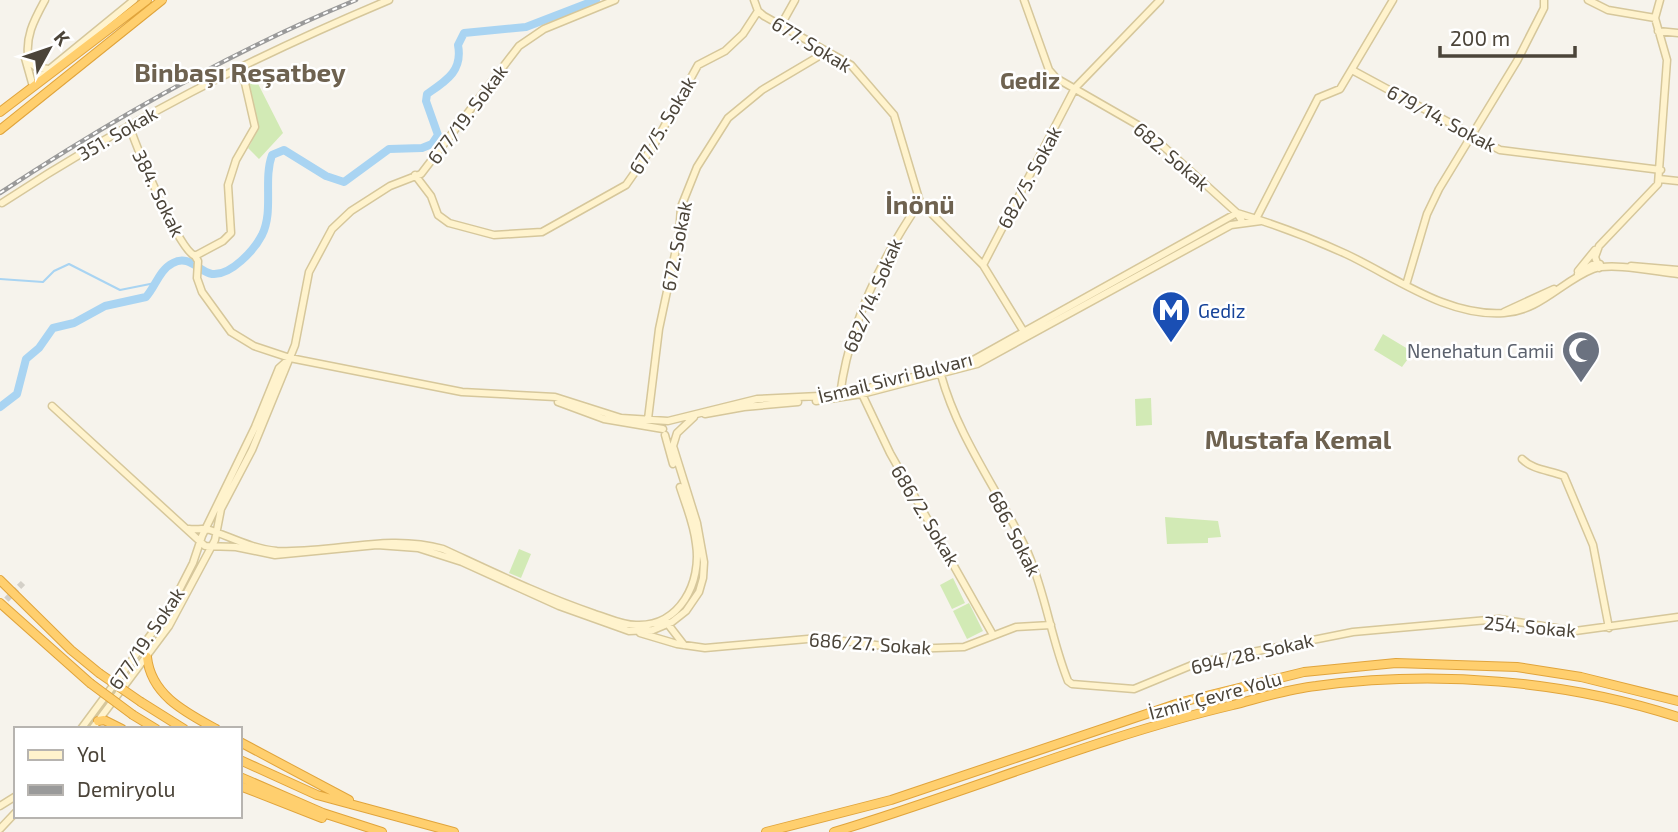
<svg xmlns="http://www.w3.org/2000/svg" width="1678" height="832" font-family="'Exo 2',sans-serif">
<rect width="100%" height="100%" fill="#f6f3ec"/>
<path fill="#d2eab5" d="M249 66 283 133 259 159 248 148C263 127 251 97 244 72Z
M1383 334 1413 352 1402 367 1374 350Z
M1151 398 1152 425 1136 426 1135 399Z
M1165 517 1218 521 1221 537 1208 538V543L1167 544Z
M519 549 531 554 521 578 509 573Z
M953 578 965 603 952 609 940 585Z
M969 603 983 631 967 639 953 611Z"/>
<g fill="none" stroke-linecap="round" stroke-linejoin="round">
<path stroke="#a9d4f2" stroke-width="2" d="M0 279 43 282 54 271 69 264 120 290 155 283"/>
<path stroke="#a9d4f2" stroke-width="8" d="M0 407 17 394 26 359 39 348 53 328 74 323 105 306 146 297C156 286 159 270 173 263 189 254 199 272 212 274 231 276 254 250 262 235 274 211 263 180 272 155L284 150 326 176 344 182 389 149 422 148 432 144 438 135 426 101 427 94C446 81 463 71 458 45L464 33 526 27 596 0"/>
<path stroke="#d4d0c8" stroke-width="6" stroke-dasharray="6 3" stroke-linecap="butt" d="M0 606 23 583"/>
<defs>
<path id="secondary" d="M45 0C34 20 24 38 29 62L36 67 48 69
M754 0 758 11 764 16 851 65 894 115 920 202 983 265 1024 332
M1024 0 1049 70 1056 78 1143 128 1237 213 1243 223
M1588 0 1608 10 1655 18
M781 25 795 0
M1658 31 1678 33
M25 58 32 83
M237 67 245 83 255 127 236 160 228 185 231 233 223 241 195 256 198 261 197 278 202 292 231 332 254 346 290 358 462 392 555 397 621 418 668 421 757 399 840 395 966 364 1237 213C1274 224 1311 238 1346 254 1395 277 1447 317 1504 313 1540 311 1562 281 1593 269 1612 262 1657 272 1678 274
M1352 70 1500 150 1661 170
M41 76 134 0
M129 125C137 148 178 249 195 256
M415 175 431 196 438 215 449 223 494 235 542 232 626 185 654 145 698 65 725 51 743 34 758 11
M1659 179 1678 181
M2 203C127 121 251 58 389 0
M1256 219 1318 98 1340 89 1393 0
M983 265 1075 88 1160 0
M1631 266 1678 270
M1599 268 1595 257 1599 246 1658 184 1667 60 1655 18 1660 0
M1578 271 1595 250
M1578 274 1592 265 1600 264
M1406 285 1427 214 1439 189 1517 61 1544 8V0
M1504 312 1554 289
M941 375C959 440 1000 492 1028 553 1046 595 1051 639 1068 681L1072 684 1134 689 1197 663 1353 632 1499 619 1575 631 1678 617
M862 394 890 453 993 635
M840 395C849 326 881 259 920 202
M816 401 862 394 977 364 1231 225 1261 221
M558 402 604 419 663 429
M52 406 205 546 236 547 275 555 377 545 418 548 462 562 559 606 629 631 653 630 672 622 686 611 699 592 703 578 704 562 697 523 673 446 677 433 694 417
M705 414 744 407 798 402
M648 419 659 329 679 235 681 207 697 167 728 118 762 90 826 52
M665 435 673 464
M1522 459C1533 470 1549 470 1564 476L1593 545 1609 628
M189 529C196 530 204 528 210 530 233 538 253 549 277 551 334 554 386 533 443 549 493 572 542 596 595 614 608 618 622 625 636 625 680 627 702 582 696 544 694 524 686 506 680 487
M667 623 684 645
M640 633 677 644 705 648 819 638 908 649 964 647 1016 627 1051 625
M81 729 169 610 193 563 202 536 255 427 279 368 288 360
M92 729 169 626 215 540 221 509 252 450 295 345 309 272 332 229 351 211 390 186 421 174 519 46 544 29 615 0
M0 806 16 796
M0 829 16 812"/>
<path id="highway" d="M0 112 147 0
M0 130 162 0
M0 580 71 650 99 673
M0 603 90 683
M147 657C151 695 185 712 216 729
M141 702 184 729
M133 715 156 729
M98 721 104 720 122 729
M240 742 349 800
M240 760 317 795 454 832
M240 777 323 813 382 832
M240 786 322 818
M766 832 891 800 1182 702 1304 672 1396 663 1517 667 1581 677 1678 701
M834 832C968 792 1097 737 1233 705 1260 698 1288 689 1316 686 1436 670 1563 680 1678 717"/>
</defs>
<use href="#secondary" stroke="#d6c79b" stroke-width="9"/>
<use href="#highway" stroke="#e0a43c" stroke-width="10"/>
<use href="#secondary" stroke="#fff3cd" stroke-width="6"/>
<use href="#highway" stroke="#ffcf6e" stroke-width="8"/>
<defs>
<path id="rail" d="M0 193C114 118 230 52 356 0"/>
</defs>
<use href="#rail" stroke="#9a9a9a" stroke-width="4.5"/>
<use href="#rail" stroke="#fff" stroke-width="2" stroke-dasharray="5" stroke-linecap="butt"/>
<defs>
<path id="highway-bridge" d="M99 673 141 702
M90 683 133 715"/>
</defs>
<use href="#highway-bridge" stroke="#e0a43c" stroke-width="10" stroke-linecap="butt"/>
<use href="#highway-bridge" stroke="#ffcf6e" stroke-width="8"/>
</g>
<defs>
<symbol id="metro-pin" viewBox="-11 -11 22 30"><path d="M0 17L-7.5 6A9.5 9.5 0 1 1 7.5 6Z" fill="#1a4fb4" stroke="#fff"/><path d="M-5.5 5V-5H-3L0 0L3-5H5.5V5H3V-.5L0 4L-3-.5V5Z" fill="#fff"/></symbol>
<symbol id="mosque-pin" viewBox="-11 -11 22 30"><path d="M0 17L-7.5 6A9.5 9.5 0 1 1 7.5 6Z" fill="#6b7280" stroke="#fff"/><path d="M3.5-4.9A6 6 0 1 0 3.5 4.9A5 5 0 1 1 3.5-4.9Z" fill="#fff"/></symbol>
</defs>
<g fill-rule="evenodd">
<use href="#metro-pin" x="1149" y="288" width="44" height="60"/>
<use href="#mosque-pin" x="1559" y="328" width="44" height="60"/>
</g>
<g text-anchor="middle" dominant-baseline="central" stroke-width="5" stroke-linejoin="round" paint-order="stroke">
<g font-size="19" fill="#4b4439" stroke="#fff">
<text transform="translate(812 44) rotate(31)">677. Sokak</text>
<text transform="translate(467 114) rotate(-53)">677/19. Sokak</text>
<text transform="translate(1442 118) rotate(28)">679/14. Sokak</text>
<text transform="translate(662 125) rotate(-59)">677/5. Sokak</text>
<text transform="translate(117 133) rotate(-30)">351. Sokak</text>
<text transform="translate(1172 156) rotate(41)">682. Sokak</text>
<text transform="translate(1029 177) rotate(-62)">682/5. Sokak</text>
<text transform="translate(159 193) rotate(64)">384. Sokak</text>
<text transform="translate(676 246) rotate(-79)">672. Sokak</text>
<text transform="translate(872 295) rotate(-67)">682/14. Sokak</text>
<text transform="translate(895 377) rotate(-14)">İsmail Sivri Bulvarı</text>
<text transform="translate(926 515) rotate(59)">686/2. Sokak</text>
<text transform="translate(1015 533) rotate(63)">686. Sokak</text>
<text transform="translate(1530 626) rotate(5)">254. Sokak</text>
<text transform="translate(146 638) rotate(-56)">677/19. Sokak</text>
<text transform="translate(870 643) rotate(4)">686/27. Sokak</text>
<text transform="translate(1252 653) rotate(-13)">694/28. Sokak</text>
<text transform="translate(1215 695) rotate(-15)">İzmir Çevre Yolu</text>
</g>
<g font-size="19" fill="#164399" stroke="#fff" text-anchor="start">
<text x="1198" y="310">Gediz</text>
</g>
<g font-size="19" fill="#5b616d" stroke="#fff" text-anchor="end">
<text x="1554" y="350">Nenehatun Camii</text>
</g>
<g font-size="23" font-weight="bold" fill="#6e6250" stroke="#fff">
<text x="1030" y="80">Gediz</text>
</g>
<g font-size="26" font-weight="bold" fill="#6e6250" stroke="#fff">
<text x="240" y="71">Binbaşı Reşatbey</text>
<text x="920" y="203">İnönü</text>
<text x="1298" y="438">Mustafa Kemal</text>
</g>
</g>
<rect x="14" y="727" width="228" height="91" fill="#ffffff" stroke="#b7b4b0" stroke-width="2"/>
<rect x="28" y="750" width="35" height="10" fill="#fff3cd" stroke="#b7b4b0" stroke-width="2"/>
<text x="77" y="762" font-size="21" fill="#4b4439">Yol</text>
<rect x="28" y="785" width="35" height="10" fill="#9a9a9a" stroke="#b7b4b0" stroke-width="2"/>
<text x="77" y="797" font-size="21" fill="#4b4439">Demiryolu</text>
<g transform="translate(49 49) rotate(50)" stroke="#ffffff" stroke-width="5" paint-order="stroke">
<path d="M0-5L12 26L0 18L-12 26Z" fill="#4b4439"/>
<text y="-10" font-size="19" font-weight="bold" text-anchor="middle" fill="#4b4439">K</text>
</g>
<path d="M1440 46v10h135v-10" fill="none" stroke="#4b4439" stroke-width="3.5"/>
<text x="1450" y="46" font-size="21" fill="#4b4439" stroke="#ffffff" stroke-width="5" paint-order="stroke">200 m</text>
</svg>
